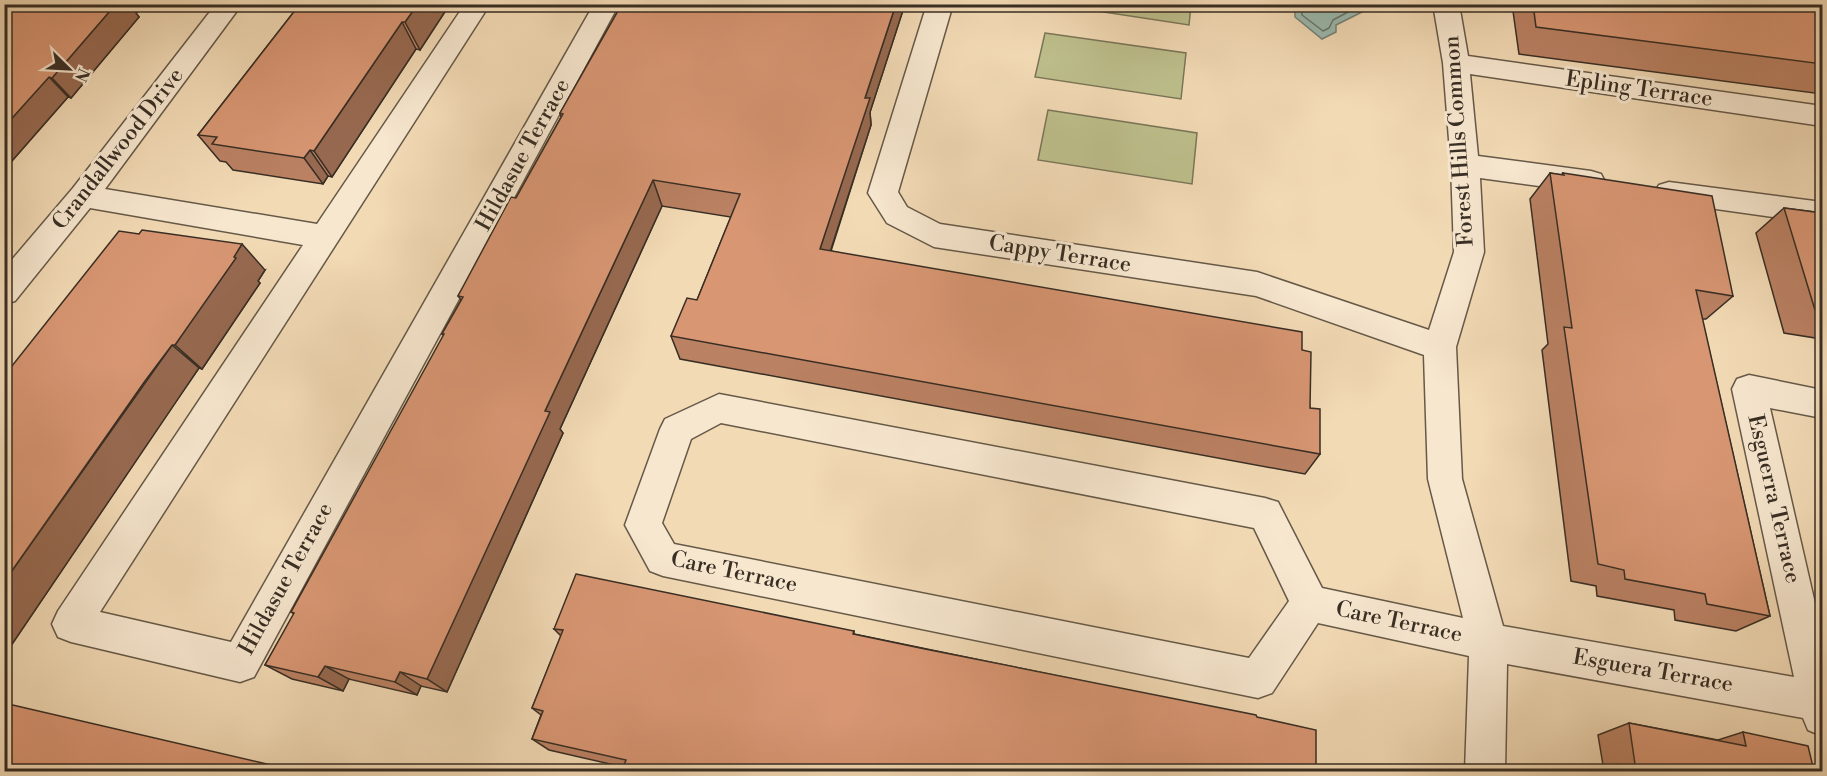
<svg xmlns="http://www.w3.org/2000/svg" width="1827" height="776" font-family="'Libre Bodoni',serif">
<rect width="100%" height="100%" fill="#f2dab5"/>
<filter id="stains"><feTurbulence type="fractalNoise" baseFrequency=".00333" numOctaves="4"/><feColorMatrix values="0 0 0 0 .2 0 0 0 0 .09 0 0 0 0 .02 0 0 0 .5 -.17"/></filter>
<radialGradient id="worn" r=".72"><stop offset=".6" stop-color="#630" stop-opacity="0"/><stop offset="1" stop-color="#630" stop-opacity=".3"/></radialGradient>
<path fill="#bdbf8c" stroke="#7a7658" stroke-width="1.5" d="M1051 4H1191V5L1189 25Z
M1045 33 1186 53 1181 99 1035 77Z
M1048 110 1197 133 1192 184 1038 160Z"/>
<path fill="#9bbab0" stroke="#738278" stroke-width="1.5" d="M1295 5 1296 4 1376 5 1336 25V32L1322 39 1295 17Z"/>
<g fill="none" stroke-linecap="round" stroke-linejoin="round">
<path stroke="#6a746a" stroke-width="1.5" d="M1301 4 1302 15 1323 31 1329 28 1333 20 1363 4"/>
<defs>
<path id="minor" d="M216 4H242L105 189 317 224 465 4H490L100 612 231 642 594 4H619L254 677 240 682 71 642 58 637 52 624 58 611 303 245 90 208 15 301 4 304V269L73 188Z
M927 4H953L898 192 907 207 940 224 1257 272 1429 330 1454 252 1451 165 1443 63 1433 4H1459L1468 56 1822 106V126L1470 74 1478 156 1591 171 1601 174 1605 182 1601 190 1591 193 1480 178 1484 252 1456 347 1462 479 1503 626 1794 677 1732 389 1737 379 1749 375 1822 390V418L1770 408 1822 634V736L1808 730 1803 718 1507 664 1505 772H1465L1469 656 1318 623 1272 693 1258 698 663 576 650 571 625 525 660 429 665 419 719 394 1265 498 1278 502 1322 588 1463 618 1428 479 1424 355 1256 296 934 247 887 223 868 193ZM721 423 1254 528 1289 601 1249 658 674 544 662 523 691 439Z
M1669 182 1822 202V224L1659 201 1654 193 1659 185Z"/>
</defs>
<use href="#minor" stroke="#665948" stroke-width="3"/>
<use href="#minor" fill="#f7e7cf" fill-rule="evenodd"/>
</g>
<path fill="#ba8163" stroke="#382e24" stroke-width="1.5" d="M4 4H144L136 13 139 17 71 98 68 97 4 170V17L13 8 4 7Z
M300 4H450L420 50 416 49 332 177 328 176 323 184 233 170 226 162 220 161 198 135Z
M622 4H905L870 112 871 125 831 251 1302 350 1310 408 1320 454 1305 474 680 359 671 336 697 300 731 217 662 206 560 429 563 433 447 692 421 686 417 695 349 679 343 691 292 679 265 665 294 614 291 612 444 336 442 334 461 300 458 296 516 198 561 117 560 113Z
M1512 4H1822V94L1519 54Z
M1550 173 1561 175 1563 173 1733 296 1706 319H1702L1770 616 1736 631 1675 620 1674 610 1597 596 1596 586 1571 581 1542 350 1548 344 1530 199Z
M1784 208 1822 213V339L1784 333 1756 233Z
M265 270 258 281 260 283 202 369 199 368 174 404 4 656V376Z
M554 629 854 631V634L1257 717 623 767 549 750 532 739 541 715 532 708 561 636Z
M1629 723 1718 740 1743 732 1814 771H1604L1598 735Z"/>
<path fill="#976950" stroke="#382e24" stroke-width="1.5" d="M116 4H144L136 13 139 17 71 98 52 78Z
M418 4H450L420 50 405 22Z
M896 4H905L870 112 871 125 823 274 820 249 865 98Z
M402 22 416 49 332 177 314 151Z
M49 77 68 97 4 170V127Z
M310 150 328 176 323 184 304 158Z
M653 180 662 206 560 429 563 433 447 692 427 679 545 411Z
M242 244 265 270 258 281 260 283 202 369 175 345Z
M172 345 199 368 4 656V582Z
M325 666 349 679 343 691 318 677Z
M400 672 421 686 417 695 395 682Z"/>
<path fill="#d89673" stroke="#382e24" stroke-width="1.5" d="M17 4H116L52 78 49 77 4 127V17Z
M300 4H418L405 22H402L314 151 310 150 304 158 212 144 217 137 198 135Z
M622 4H896L865 98H870L820 249 1302 332V350L1311 352 1310 408 1320 409V454L671 336 687 298 697 300 740 194 653 180 545 411 550 412 427 679 400 672 395 682 325 666 318 677 265 665 294 613 291 612 444 334H442L463 297 458 296 511 197 516 198 563 114 560 113Z
M1533 4H1822V64L1536 27Z
M1550 173 1564 175 1563 173 1712 196 1733 296 1696 290 1770 616 1707 604 1705 594 1625 579 1624 570 1598 564 1564 327 1572 328Z
M1784 208 1822 213V311L1815 310Z
M142 230 242 244 234 257 236 258 175 345H172L145 381 4 582V376L119 231 139 234Z
M576 574 854 631 853 634 925 649 1256 715 1257 717 1316 730V771H622L626 760 532 739 543 711 532 708 563 630 554 629Z
M4 703 297 771H4Z
M1629 723 1746 746 1743 732 1808 746 1814 771H1636Z"/>
<g text-anchor="middle" dominant-baseline="central" stroke-width="6" stroke-linejoin="round" paint-order="stroke">
<g font-size="22" fill="#382e24" stroke="#f7e7cf">
<text transform="translate(1639 89) rotate(8)">Epling Terrace</text>
<text transform="translate(1459 141) rotate(-94)">Forest Hills Common</text>
<text transform="translate(118 149) rotate(-52)">Crandallwood Drive</text>
<text transform="translate(523 155) rotate(-61)">Hildasue Terrace</text>
<text transform="translate(1060 254) rotate(9)">Cappy Terrace</text>
<text transform="translate(1774 499) rotate(77)">Esguerra Terrace</text>
<text transform="translate(734 572) rotate(12)">Care Terrace</text>
<text transform="translate(286 579) rotate(-61)">Hildasue Terrace</text>
<text transform="translate(1399 622) rotate(12)">Care Terrace</text>
<text transform="translate(1653 671) rotate(10)">Esguera Terrace</text>
</g>
</g>
<rect width="1827" height="776" fill="none" stroke="#f2dab5" stroke-width="24"/>
<rect x="6" y="6" width="1815" height="764" fill="none" stroke="#382e24" stroke-width="3"/>
<rect x="12" y="12" width="1803" height="752" fill="none" stroke="#382e24" stroke-width="1.5"/>
<g transform="translate(69 69) rotate(114)" stroke="#f7e7cf" stroke-width="4.5" paint-order="stroke">
<path d="M0-4.5L10 22L0 15L-10 22Z" fill="#382e24"/>
<text y="-9" font-size="16" font-weight="bold" text-anchor="middle" fill="#382e24">N</text>
</g>
<rect width="100%" height="100%" filter="url(#stains)"/>
<rect width="100%" height="100%" fill="url(#worn)"/>
</svg>
